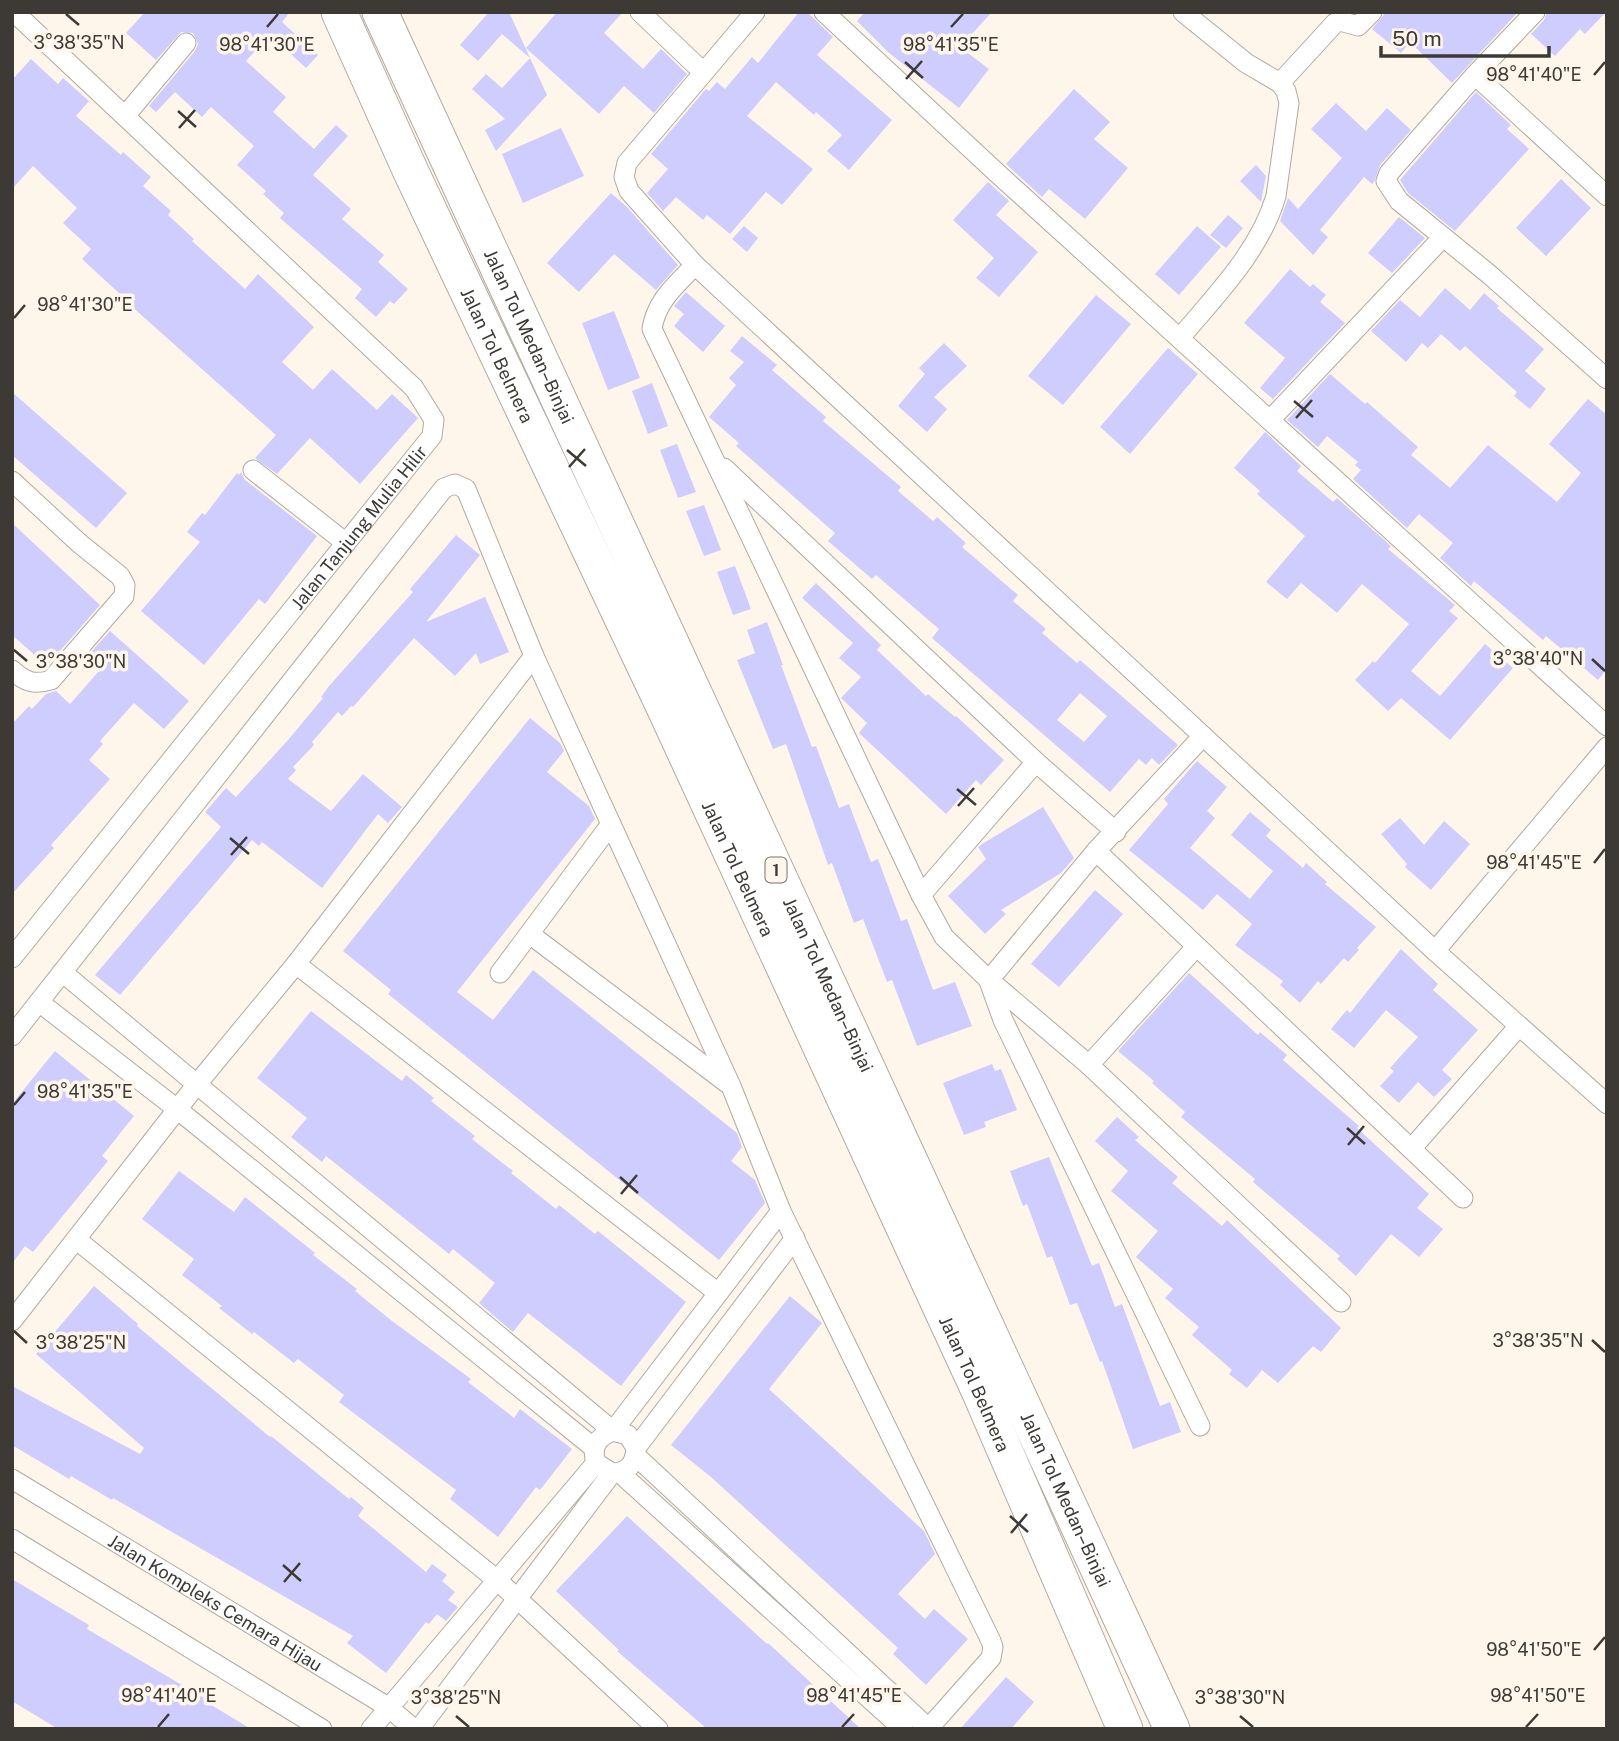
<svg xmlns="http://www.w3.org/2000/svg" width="1619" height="1741" font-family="'Public Sans',sans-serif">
<rect width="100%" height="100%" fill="#fff6eb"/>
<path fill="#cfccfe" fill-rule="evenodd" d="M145 12H290L282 22 318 55 306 68 270 35 246 61 286 97 273 112 314 149 336 125 348 136 313 175 351 209 342 219 384 255 378 262 408 289 394 304 390 301 376 317 355 298 362 289 280 218 284 213 263 194 266 191 237 165 254 146 211 107 202 117 175 92 156 112 149 106 195 51 198 44 193 33 181 32 156 60 126 33Z
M489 12H509L547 95 496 151 485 130 505 119 472 89 486 74 502 88 530 58 502 34 478 61 460 45Z
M557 12H623L604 33 643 69 661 49 687 74 654 113 624 86 599 114 526 48Z
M799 12H807L833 37 817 55 892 120 849 170 827 151 842 135 816 112 814 115 776 82 747 116 813 169 782 205 766 192 730 234 707 215 703 220 676 197 663 211 647 193 668 169 651 154 706 89 709 91 717 82 725 89 752 57 758 63Z
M865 12H992L960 47 989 69 959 108 888 52 857 21Z
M1386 12H1518L1452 83 1410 42 1401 53 1372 29Z
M1547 12H1606L1585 34 1580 29 1555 56 1531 34 1544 20Z
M31 59 58 84 63 78 89 101 76 116 121 155 123 152 151 177 143 186 171 211 168 215 194 239 192 241 245 289 258 274 314 327 282 362 313 390 332 369 377 410 392 394 418 418 360 484 310 438 277 474 255 458 276 435 120 296 121 295 82 259 91 249 63 223 77 208 33 166 12 189V80Z
M1074 89 1110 122 1094 139 1128 168 1085 219 1049 189 1042 197 1006 164Z
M1476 92 1511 125 1507 129 1529 149 1455 231 1408 193 1400 180Z
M1336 103 1366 131 1387 108 1411 130 1380 165 1374 182 1372 184 1364 177 1320 230 1328 237 1313 255 1280 221 1288 198 1298 209 1342 158 1311 129Z
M561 128 584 176 523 203 502 154Z
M1256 165 1266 176 1261 202 1240 181Z
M1561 179 1591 208 1546 256 1516 228Z
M988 182 1009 201 996 215 1038 252 999 297 976 278 994 258 953 220Z
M611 193 627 207 678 265 656 290 614 254 579 292 547 263Z
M1228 215 1243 228 1226 248 1210 235Z
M1399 217 1425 238 1392 273 1368 253Z
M744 226 758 238 747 252 732 239Z
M1197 226 1221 247 1179 295 1155 274Z
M1290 269 1310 287 1313 284 1326 295 1320 302 1345 323 1273 399 1260 388 1285 358 1244 323Z
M1445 288 1470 310 1484 293 1499 306 1497 308 1544 349 1525 371 1546 389 1530 409 1514 396 1517 392 1465 346 1460 351 1441 334 1428 348 1422 343 1406 362 1371 331 1400 300 1420 317Z
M686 292 725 326 703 352 674 326 684 314 674 306Z
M1096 295 1131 324 1063 405 1028 376Z
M614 311 640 378 608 390 582 323Z
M742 336 777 365 772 370 826 417 823 421 901 487 898 491 933 521 937 517 966 543 962 547 1018 595 1013 601 1046 629 1042 633 1077 663 1080 660 1178 745 1159 765 1152 758 1146 765 1139 759 1110 792 932 638 939 629 876 575 872 579 828 541 835 533 736 446 739 443 709 417 736 385 729 378 744 362 730 351ZM1080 693 1107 716 1084 742 1057 720Z
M944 343 967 366 934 397 947 409 927 432 898 406 925 374 919 368Z
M1168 348 1198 374 1130 454 1100 427Z
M1330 374 1365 404 1367 402 1418 447 1411 455 1450 488 1488 445 1557 502 1581 473 1549 444 1588 399 1607 415V669L1598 680 1546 636 1543 640 1474 581 1471 586 1440 558 1453 543 1419 514 1407 528 1353 479 1361 470 1355 465 1358 462 1327 436 1318 447 1287 420Z
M652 383 668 426 648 434 632 391Z
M12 392 127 493 96 528 12 455Z
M1265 432 1301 466 1297 471 1333 502 1337 498 1391 546 1388 549 1455 605 1449 611 1458 618 1411 671 1440 696 1485 644 1513 668 1450 740 1401 698 1388 711 1355 680 1373 661 1375 663 1409 624 1362 584 1337 613 1301 583 1287 599 1266 582 1305 536 1257 494 1260 491 1234 468Z
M677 444 696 492 678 498 660 450Z
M241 472 245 480 317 536 265 604 259 599 204 665 141 611 200 542 187 532 202 513 205 515 237 473 239 475Z
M704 505 721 550 704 556 686 511Z
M12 523 100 605 47 666 12 635Z
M456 535 480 555 426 622 485 597 509 652 480 664 476 653 455 676 414 638 353 707 351 706 342 716 338 712 312 742 314 745 293 767 296 770 288 779 331 811 363 774 402 807 388 823 378 814 322 888 262 842 259 846 252 840 120 995 95 975 221 827 205 812 226 788 236 797 288 740 323 698 321 697 329 686 413 592 410 589Z
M735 566 751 609 733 615 717 572Z
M816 583 881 645 877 650 926 696 928 694 955 717 956 716 1004 760 981 785 976 780 946 814 859 733 867 723 841 698 861 677 839 658 853 643 802 598Z
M767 622 783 665H781L812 747 816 746 839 808 849 804 871 862 878 859 901 921 907 919 933 990 955 982 972 1026 917 1046 892 980 887 982 863 919 854 923 832 863 828 865 786 744 773 749 737 660 755 653 747 630Z
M110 631 189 701 164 729 134 703 100 741 103 744 89 760 110 779 51 845 54 848 12 894V724L29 706 32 709 46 694 56 691 70 704 99 671 85 659Z
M530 718 560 743 564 751 547 772 589 806 595 819 457 992 493 1020 533 970 737 1133 742 1147 731 1161 755 1180 765 1203 719 1260 388 994 391 990 343 951Z
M1197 761 1227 787 1207 811 1215 818 1190 848 1250 899 1273 871 1231 835 1250 812 1271 830 1266 836 1303 868 1306 863 1327 882 1325 884 1376 927 1357 948 1359 950 1348 962 1344 958 1321 984 1318 981 1300 1003 1280 985 1283 981 1235 945 1252 924 1217 894 1203 910 1129 850 1168 804 1164 799Z
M1043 807 1074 858 1061 873 1001 910 1006 914 985 934 948 896 986 859 978 847 982 844Z
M1400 818 1424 845 1444 821 1470 844 1431 890 1405 867 1407 864 1381 834Z
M1095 890 1123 914 1059 987 1031 964Z
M1401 949 1438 984 1433 990 1478 1030 1442 1070 1452 1079 1434 1097 1418 1082 1399 1103 1380 1086 1394 1071 1390 1068 1418 1037 1386 1010 1354 1048 1331 1029 1347 1010 1350 1013Z
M1189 973 1258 1035 1260 1032 1287 1055 1283 1060 1359 1126 1357 1128 1429 1194 1417 1208 1443 1229 1419 1257 1391 1234 1356 1276 1337 1259 1340 1256 1253 1182 1255 1179 1181 1117 1185 1112 1152 1083 1154 1081 1118 1051Z
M311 1011 402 1081 406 1075 434 1098 431 1101 475 1136 472 1139 513 1171 511 1173 556 1209 559 1205 595 1234 598 1231 686 1302 621 1386 528 1313 513 1332 479 1303 495 1283 453 1249 449 1254 326 1156 322 1162 291 1137 307 1118 257 1078Z
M55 1051 134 1116 102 1156 108 1161 33 1252 25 1246 12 1264V1104Z
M992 1064 995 1071 1001 1069 1017 1110 984 1122 986 1127 964 1135 943 1083Z
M1117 1117 1139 1137 1135 1140 1178 1177 1172 1183 1222 1226 1227 1220 1341 1328 1321 1352 1313 1346 1278 1383 1262 1370 1247 1388 1229 1374 1232 1370 1192 1335 1199 1327 1165 1298 1173 1289 1136 1257 1158 1231 1111 1191 1128 1171 1095 1141Z
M1049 1157 1092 1266 1099 1263 1115 1307 1122 1304 1160 1406 1170 1402 1181 1432 1133 1449 1102 1361 1100 1362 1077 1303 1070 1305 1052 1256 1047 1258 1027 1204 1023 1206 1010 1171Z
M179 1171 234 1212 245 1197 315 1253 313 1255 357 1289 355 1291 392 1321 471 1379 468 1382 514 1418 520 1409 572 1449 540 1490 536 1487 498 1537 450 1499 456 1490 339 1402 344 1395 298 1359 294 1363 254 1332 252 1334 219 1308 222 1306 182 1275 194 1259 142 1219Z
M94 1286 138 1324 137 1326 270 1437 271 1436 349 1499 351 1497 364 1508 358 1516 397 1548 426 1572 432 1564 447 1575 442 1581 455 1592 448 1600 458 1607 446 1621 437 1614 429 1624 426 1622 386 1673 347 1643 353 1636 113 1498 112 1500 71 1476 69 1479 12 1445V1386L140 1454 144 1448 36 1354Z
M790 1296 822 1323 769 1389 924 1531 935 1554 898 1594 925 1619 934 1609 968 1639 926 1685 893 1654 898 1648 711 1477 671 1445Z
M627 1516 767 1644 768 1643 861 1729H707L617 1651 619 1650 556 1591Z
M12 1579 89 1625 87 1629 204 1698 203 1700 251 1729H58L12 1701Z
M1006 1677 1034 1702 1011 1729H960Z"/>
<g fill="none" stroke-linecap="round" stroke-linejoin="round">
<defs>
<g id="minor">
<path d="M640 12 703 72"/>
<path d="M755 12 627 163 624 177 629 191 695 265 1435 951 1607 1104"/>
<path d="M824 12 997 173 1607 726"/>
<path d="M1535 12 1475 75 1389 173 1386 181 1399 201 1490 275 1607 379"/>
<path d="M1475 75 1607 196"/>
<path d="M1280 83 1335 23 1340 21 1358 26 1372 12"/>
<path d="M125 116 186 43"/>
<path d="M695 265C676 285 656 301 652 329L921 895 944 937 989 980 1089 1065 1341 1302"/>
<path d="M1180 338C1216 295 1260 251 1276 196L1289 103 1286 91 1280 83 1246 63 1183 12"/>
<path d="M1270 420 1443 237"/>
<path d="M724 468 1036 762 1116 832"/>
<path d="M253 470 346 543"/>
<path d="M12 481 79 543 120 576 125 585 124 596 51 680C34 685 25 682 12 670"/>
<path d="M1096 851 1463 1198"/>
<path d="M921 895 1036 762"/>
<path d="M531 935 727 1083"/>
<path d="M1435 951 1607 747"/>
<path id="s1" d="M12 958 432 436 434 420 414 388 14 12"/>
<path d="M296 964 718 1293"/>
<path d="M62 972 613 1431 628 1435 636 1448C635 1464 628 1473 612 1473L596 1463C591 1447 597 1437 613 1431L781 1211"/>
<path d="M500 973 611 824"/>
<path d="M989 980 1096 851 1203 736"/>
<path d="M989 981 1003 1020 1200 1426"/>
<path d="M39 1002 177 1109 594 1448"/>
<path d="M12 1036 444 488 455 484 466 489 534 656 731 1086 781 1211 991 1641 993 1647 991 1658 928 1729"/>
<path d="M1089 1065 1196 947"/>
<path d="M1412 1148 1519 1026"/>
<path d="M77 1240 497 1580 658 1729"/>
<path d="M12 1321 197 1084 296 964 534 656"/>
<path d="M636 1448 795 1238"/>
<path d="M636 1456 928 1728"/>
<path d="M620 1473 903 1729"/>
<path id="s2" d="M12 1479 388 1707 414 1729"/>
<path d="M12 1539 322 1729"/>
<path d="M371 1729 596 1463"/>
<path d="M419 1729 612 1473"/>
</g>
<g id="motorway">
<path id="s3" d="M339 12 411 172 664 707 980 1393 1125 1729"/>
<path id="s4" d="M380 12 1172 1729"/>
</g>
</defs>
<use href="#minor" stroke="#b1a99f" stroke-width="21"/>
<use href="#motorway" stroke="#b1a99f" stroke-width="37"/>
<use href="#minor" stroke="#fff" stroke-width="19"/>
<use href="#motorway" stroke="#fff" stroke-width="35"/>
</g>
<path fill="none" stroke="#3d3a36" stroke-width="2.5" d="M66 14 79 25M267 27 278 14M951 27 963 14M905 62 923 78M1594 75 1605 62M906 79 922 61M178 111 196 127M179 128 195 110M14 318 25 305M1294 401 1313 417M1296 418 1312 400M567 450 586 466M569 467 585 449M14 650 27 661M1592 659 1605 671M957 789 976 805M958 806 974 788M230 838 249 854M231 855 247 837M1594 863 1605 849M14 1105 25 1092M1347 1128 1365 1144M1348 1145 1364 1126M620 1177 638 1193M621 1194 637 1175M14 1331 27 1343M1592 1340 1605 1352M1010 1516 1028 1532M1011 1533 1027 1514M283 1565 301 1581M284 1582 300 1563M1594 1650 1605 1637M456 1716 469 1727M1240 1716 1253 1727M158 1727 169 1714M842 1727 854 1714M1526 1727 1538 1714"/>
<g text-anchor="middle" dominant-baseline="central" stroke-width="7" stroke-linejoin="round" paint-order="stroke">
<rect fill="#fff6eb" stroke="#77726c" stroke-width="2" x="765.5" y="857.5" width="21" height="25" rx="5"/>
<g font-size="16" font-weight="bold" fill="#3d3a36">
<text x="776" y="870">1</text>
</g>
<g font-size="18" fill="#3d3a36" stroke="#fff6eb">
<text stroke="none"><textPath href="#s4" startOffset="357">Jalan Tol Medan–Binjai</textPath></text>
<text stroke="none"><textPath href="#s3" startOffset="378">Jalan Tol Belmera</textPath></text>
<text stroke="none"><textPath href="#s1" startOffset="553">Jalan Tanjung Mulia Hilir</textPath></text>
<text stroke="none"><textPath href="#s3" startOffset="945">Jalan Tol Belmera</textPath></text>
<text stroke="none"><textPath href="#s4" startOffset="1071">Jalan Tol Medan–Binjai</textPath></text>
<text stroke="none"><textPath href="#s3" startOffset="1512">Jalan Tol Belmera</textPath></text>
<text stroke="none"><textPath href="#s4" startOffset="1638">Jalan Tol Medan–Binjai</textPath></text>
<text stroke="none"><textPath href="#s2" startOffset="238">Jalan Kompleks Cemara Hijau</textPath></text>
</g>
</g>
<g font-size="18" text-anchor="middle" fill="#3d3a36" stroke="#fff6eb" stroke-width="7" stroke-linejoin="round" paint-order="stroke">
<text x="79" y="49">3°38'35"N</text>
<text x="267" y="51">98°41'30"E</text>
<text x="951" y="51">98°41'35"E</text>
<text x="1534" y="81">98°41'40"E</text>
<text x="85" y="311">98°41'30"E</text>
<text x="1538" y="665">3°38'40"N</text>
<text x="81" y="668">3°38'30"N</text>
<text x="1534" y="869">98°41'45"E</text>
<text x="85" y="1098">98°41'35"E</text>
<text x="1538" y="1347">3°38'35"N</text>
<text x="81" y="1349">3°38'25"N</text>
<text x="1534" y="1656">98°41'50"E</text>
<text x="169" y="1702">98°41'40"E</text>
<text x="854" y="1702">98°41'45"E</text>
<text x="1538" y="1702">98°41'50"E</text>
<text x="456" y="1704">3°38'25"N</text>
<text x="1240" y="1704">3°38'30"N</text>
</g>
<rect width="1619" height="1741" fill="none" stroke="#3d3a36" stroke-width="28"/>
<path d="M1381 46v10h168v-10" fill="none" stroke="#3d3a36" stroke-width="3.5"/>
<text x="1392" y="46" font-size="21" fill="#3d3a36" stroke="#fff6eb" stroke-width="5" paint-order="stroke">50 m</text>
</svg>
